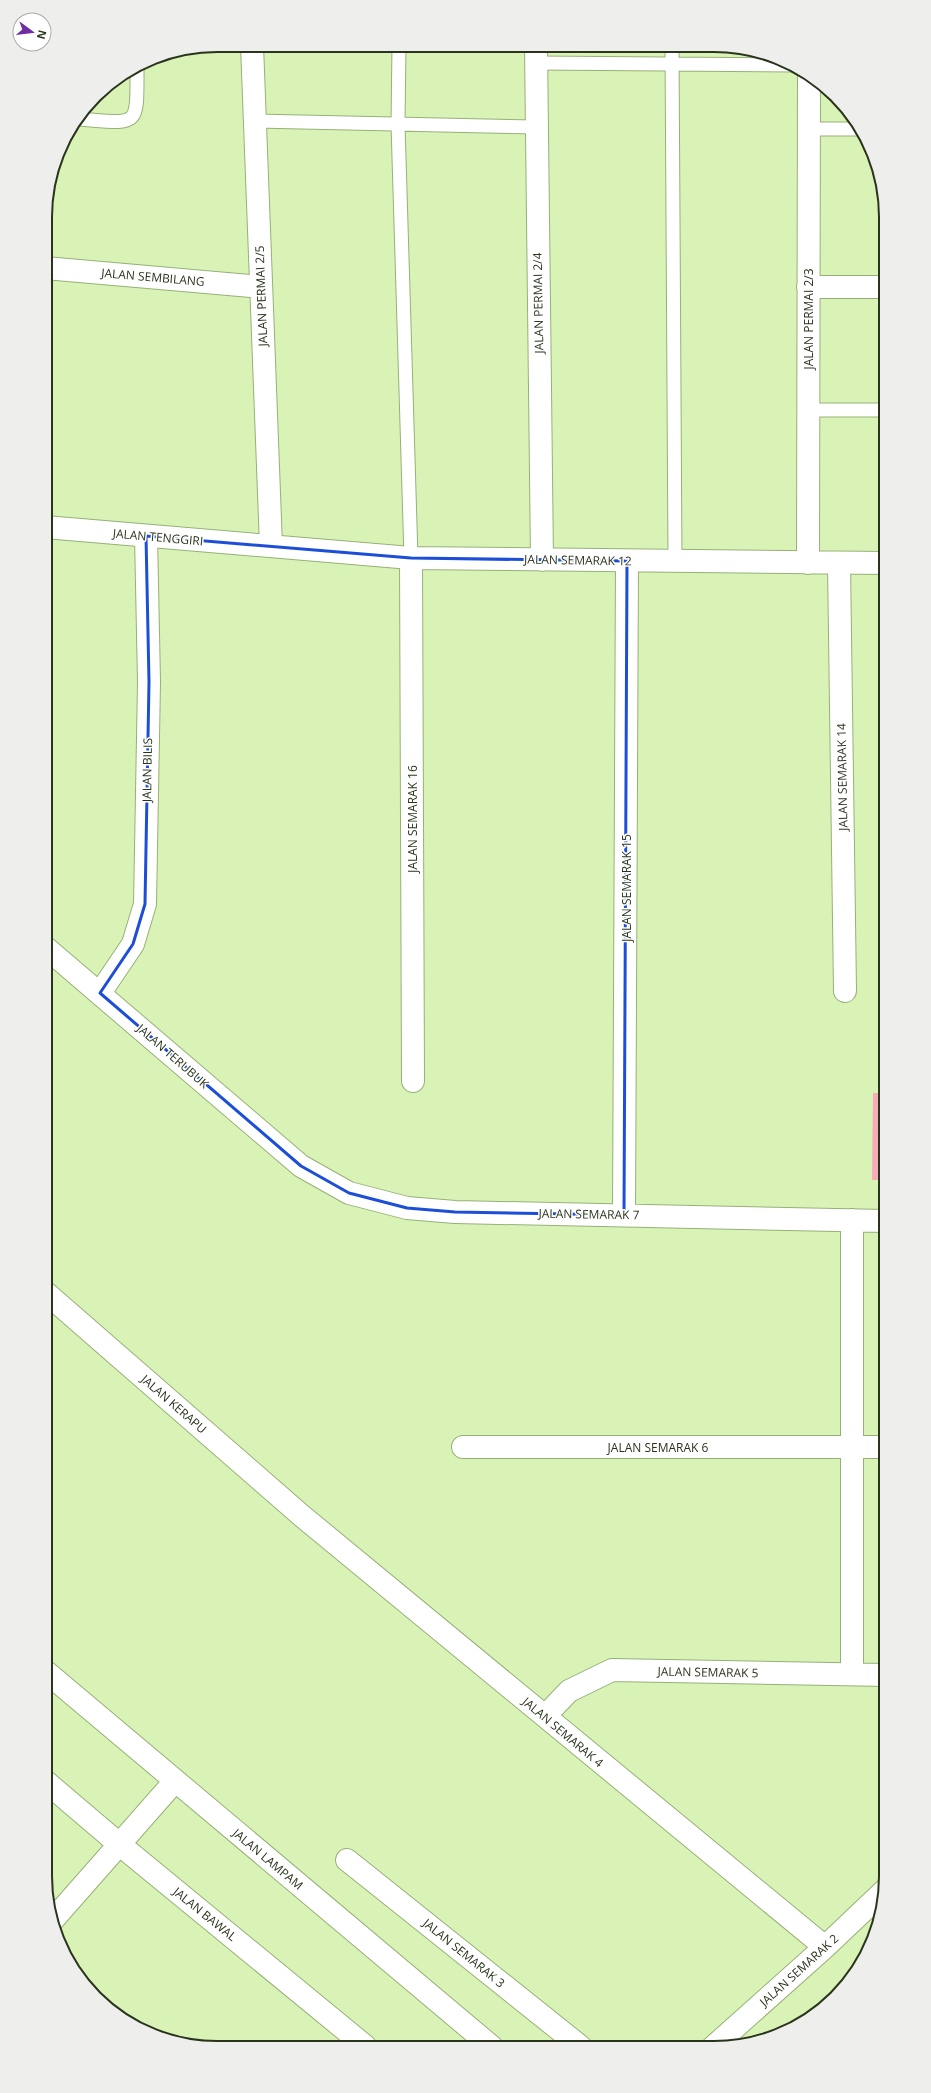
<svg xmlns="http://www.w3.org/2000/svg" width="931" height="2093" font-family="'Open Sans',sans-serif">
<rect width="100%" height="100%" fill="#d9f3b7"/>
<path fill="#f9aab8" d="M873 1093H886V1180H872Z"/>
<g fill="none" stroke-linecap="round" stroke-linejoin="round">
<defs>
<path id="service" d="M399 46 398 124 411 558
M672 48 675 561
M536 63 793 65
M80 119C140 124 137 128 137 67
M255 121 536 127
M808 129H861
M808 410H886"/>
<path id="minor" d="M252 45 271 546
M536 47 542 560
M45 268 261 287
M808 287H886
M45 527 411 558 886 563
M411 558 413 1081
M808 563 809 75
M839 563 845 991
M45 947 301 1166 349 1193 407 1208 455 1212 886 1221
M100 993 133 944 145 904 149 682 146 536
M624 1215 627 561
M45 1292 302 1516 825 1947
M463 1447H886
M45 1671 492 2047
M852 1674V1220
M545 1716 569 1691 612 1670 886 1675
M45 1781 119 1844 365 2046
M347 1860 581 2047
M51 1922 175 1781
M712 2048 825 1947 885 1890"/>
</defs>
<use href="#service" stroke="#97b077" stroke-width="15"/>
<use href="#minor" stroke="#97b077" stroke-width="24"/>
<use href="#service" stroke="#fff" stroke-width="13"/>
<use href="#minor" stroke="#fff" stroke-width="22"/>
</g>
<path fill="none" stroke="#1d4ed8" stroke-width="3" stroke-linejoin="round" d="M146 536 411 558 627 561 624 1215 455 1212 407 1208 349 1193 301 1166 100 993 133 944 145 904 149 682Z"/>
<g text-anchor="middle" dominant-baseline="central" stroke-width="3" stroke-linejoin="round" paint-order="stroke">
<g font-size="12" fill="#2a341d" stroke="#fff">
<text transform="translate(153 277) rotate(5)">JALAN SEMBILANG</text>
<text transform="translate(261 296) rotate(-92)">JALAN PERMAI 2/5</text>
<text transform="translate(538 303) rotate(-91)">JALAN PERMAI 2/4</text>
<text transform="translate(808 319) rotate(-90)">JALAN PERMAI 2/3</text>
<text transform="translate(158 537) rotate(5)">JALAN TENGGIRI</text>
<text transform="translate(578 560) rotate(1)">JALAN SEMARAK 12</text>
<text transform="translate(147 770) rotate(-89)">JALAN BILIS</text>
<text transform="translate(842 777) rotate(-91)">JALAN SEMARAK 14</text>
<text transform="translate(412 819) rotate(-90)">JALAN SEMARAK 16</text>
<text transform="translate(626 888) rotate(-90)">JALAN SEMARAK 15</text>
<text transform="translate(173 1056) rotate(41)">JALAN TERUBUK</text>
<text transform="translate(589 1214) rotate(1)">JALAN SEMARAK 7</text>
<text transform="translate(174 1404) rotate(41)">JALAN KERAPU</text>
<text x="658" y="1447">JALAN SEMARAK 6</text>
<text transform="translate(708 1672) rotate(1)">JALAN SEMARAK 5</text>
<text transform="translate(563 1732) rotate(40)">JALAN SEMARAK 4</text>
<text transform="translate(268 1859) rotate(40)">JALAN LAMPAM</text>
<text transform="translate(205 1914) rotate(39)">JALAN BAWAL</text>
<text transform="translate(464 1953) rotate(39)">JALAN SEMARAK 3</text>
<text transform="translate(799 1970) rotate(-42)">JALAN SEMARAK 2</text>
</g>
</g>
<path d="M0 0H931V2093H0ZM217 52H714A165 165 0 0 1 879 217V1876A165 165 0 0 1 714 2041H217A165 165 0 0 1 52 1876V217A165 165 0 0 1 217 52Z" fill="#eeefed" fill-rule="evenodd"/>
<path fill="none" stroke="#2a341d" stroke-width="2" d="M217 52H714A165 165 0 0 1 879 217V1876A165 165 0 0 1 714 2041H217A165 165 0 0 1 52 1876V217A165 165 0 0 1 217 52Z"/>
<g transform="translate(32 32) rotate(105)"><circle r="19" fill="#ffffff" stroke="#aaaea5"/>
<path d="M0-3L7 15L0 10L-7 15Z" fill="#702ca1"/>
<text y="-6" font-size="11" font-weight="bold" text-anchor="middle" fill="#2a341d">N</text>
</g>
</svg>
